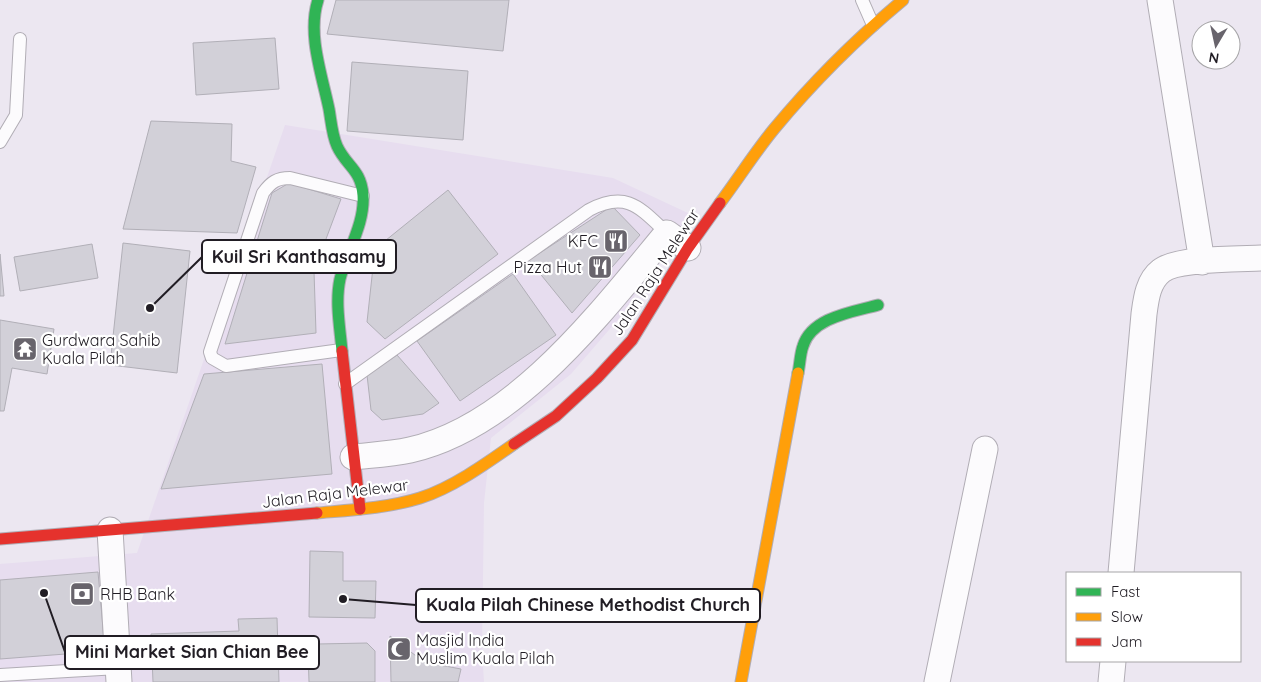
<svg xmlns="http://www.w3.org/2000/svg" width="1261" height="682" font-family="Quicksand,sans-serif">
<rect width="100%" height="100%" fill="#ece7f1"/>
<path fill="#e7ddef" d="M285 125 613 178 690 214 621 316 571 374 491 438 484 503 482 651 484 682H0V564L137 553Z"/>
<path fill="#d2d0d8" stroke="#b1afb7" d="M336 0H509L503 51 327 34Z
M275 38 279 89 196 95 193 43Z
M352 62 468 71 463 140 347 131Z
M151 121 232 124 231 161 256 167 237 233 123 229Z
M289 183 341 199 314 271 316 333 225 344 272 193Z
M448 190 498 254 385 339 367 322 375 249Z
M612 206 640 235 572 313 529 260Z
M123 243 190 251 177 373 110 365Z
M92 244 98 278 20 291 14 257Z
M0 254 4 296H0Z
M513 274 556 335 460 401 417 341Z
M0 320 54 329 47 374 12 368 4 411H0Z
M397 355 439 403 423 414 382 420 371 410 367 375Z
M322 364 332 474 161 489 204 374Z
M310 551 343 552V581H376L375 618 309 617Z
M98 572 105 651 0 659V580Z
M277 618 279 682H153L151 634 239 631 238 619Z
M390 636 424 662 461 669 458 682H391Z
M367 643 375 651V682H309L308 652 317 644Z"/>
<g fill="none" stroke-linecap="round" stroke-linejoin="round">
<defs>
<path id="lane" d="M862 0 873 25
M0 142 16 115 20 39
M341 350 226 366 212 358 210 352 263 193C271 182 277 178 290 178L363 196
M345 384 589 210C627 190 640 208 667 233
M0 675 118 668"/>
<path id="street" d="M1160 0 1202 262
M353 457C372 455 392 454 410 450 516 426 601 312 667 233L688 248
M110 530 119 682
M1121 573 1144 314C1146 299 1148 281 1161 271 1176 258 1239 259 1261 258
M937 682 985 449
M1111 682 1113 661"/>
<path id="fast" d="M318 0C307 34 322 75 329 109 331 120 332 135 337 146 346 166 361 169 363 195 365 224 347 251 340 279 335 302 340 328 342 351
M798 373C800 364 800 354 803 346 812 317 853 312 878 305"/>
<path id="slow" d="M720 203C738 179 755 152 774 129 813 82 856 39 903 0
M317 513C351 510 388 508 420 498 452 488 487 463 514 444
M741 682 798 373"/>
<path id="jam" d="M342 351 360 509
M514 444 556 416 597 378 632 340 688 248 720 203
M0 539 317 513"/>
</defs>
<use href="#lane" stroke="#b1adb5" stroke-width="14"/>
<use href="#street" stroke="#b1adb5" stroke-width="27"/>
<use href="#fast" stroke="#b1adb5" stroke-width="13"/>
<use href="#slow" stroke="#b1adb5" stroke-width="13"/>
<use href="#jam" stroke="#b1adb5" stroke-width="13"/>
<use href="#lane" stroke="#fcfbfd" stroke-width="12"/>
<use href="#street" stroke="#fcfbfd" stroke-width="25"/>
<use href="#fast" stroke="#30b455" stroke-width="11"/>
<use href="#slow" stroke="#ff9f0a" stroke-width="11"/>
<use href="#jam" stroke="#e5322d" stroke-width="11"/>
</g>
<defs>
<symbol id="restaurant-square" viewBox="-11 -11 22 22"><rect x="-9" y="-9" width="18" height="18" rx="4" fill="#68646c" stroke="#fff"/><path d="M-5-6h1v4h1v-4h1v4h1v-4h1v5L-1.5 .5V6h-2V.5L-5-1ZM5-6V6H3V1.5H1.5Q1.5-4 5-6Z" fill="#fff"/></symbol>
<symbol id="temple-square" viewBox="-11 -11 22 22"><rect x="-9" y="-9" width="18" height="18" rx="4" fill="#68646c" stroke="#fff"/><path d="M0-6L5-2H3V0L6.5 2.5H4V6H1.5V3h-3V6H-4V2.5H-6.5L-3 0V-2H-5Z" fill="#fff"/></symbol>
<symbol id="bank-square" viewBox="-11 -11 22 22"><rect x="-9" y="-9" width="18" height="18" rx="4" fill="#68646c" stroke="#fff"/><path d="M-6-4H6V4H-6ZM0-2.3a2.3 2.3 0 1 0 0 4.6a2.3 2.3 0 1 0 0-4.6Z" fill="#fff"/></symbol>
<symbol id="mosque-square" viewBox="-11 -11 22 22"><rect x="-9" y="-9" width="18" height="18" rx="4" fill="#68646c" stroke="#fff"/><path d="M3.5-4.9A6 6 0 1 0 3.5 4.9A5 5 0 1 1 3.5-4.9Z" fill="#fff"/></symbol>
</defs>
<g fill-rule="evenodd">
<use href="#restaurant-square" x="602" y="227" width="28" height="28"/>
<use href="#restaurant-square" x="586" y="253" width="28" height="28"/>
<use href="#temple-square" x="11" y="335" width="28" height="28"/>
<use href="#bank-square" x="68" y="580" width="28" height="28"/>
<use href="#mosque-square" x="385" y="635" width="28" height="28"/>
</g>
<g text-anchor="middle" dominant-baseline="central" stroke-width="4.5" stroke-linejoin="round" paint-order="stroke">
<g font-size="16" fill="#211d24" stroke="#fff" text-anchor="start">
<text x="598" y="241" text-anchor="end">KFC</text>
<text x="582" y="267" text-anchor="end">Pizza Hut</text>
<text x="42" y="340">Gurdwara Sahib<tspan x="42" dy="18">Kuala Pilah</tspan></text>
<text x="100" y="594">RHB Bank</text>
<text x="416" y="640">Masjid India<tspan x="416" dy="18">Muslim Kuala Pilah</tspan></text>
</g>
<g font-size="16" fill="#211d24" stroke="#fff">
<text transform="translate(655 272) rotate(-57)">Jalan Raja Melewar</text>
<text transform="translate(335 493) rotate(-7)">Jalan Raja Melewar</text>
</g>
</g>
<path fill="none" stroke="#211d24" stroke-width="2" d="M150 308L202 257M343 599L416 605M44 593L65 652"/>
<g fill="#211d24" stroke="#fff" stroke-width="2">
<circle cx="150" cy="308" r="5"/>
<circle cx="343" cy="599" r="5"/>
<circle cx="44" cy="593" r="5"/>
</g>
<g fill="#fff" stroke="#211d24" stroke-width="2">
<rect x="202" y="240" width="194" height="33" rx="5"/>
<rect x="416" y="589" width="344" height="33" rx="5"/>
<rect x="65" y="636" width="254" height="33" rx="5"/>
</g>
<g font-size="18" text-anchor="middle" font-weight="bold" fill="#211d24">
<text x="299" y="263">Kuil Sri Kanthasamy</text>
<text x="588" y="611">Kuala Pilah Chinese Methodist Church</text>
<text x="192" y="658">Mini Market Sian Chian Bee</text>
</g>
<rect x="1066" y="572" width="175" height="90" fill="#ffffff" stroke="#a6a5a7"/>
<rect x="1076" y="588" width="25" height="8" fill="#30b455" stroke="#a6a5a7"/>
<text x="1111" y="597" font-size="15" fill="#211d24">Fast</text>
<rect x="1076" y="613" width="25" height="8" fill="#ff9f0a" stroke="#a6a5a7"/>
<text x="1111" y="622" font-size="15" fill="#211d24">Slow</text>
<rect x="1076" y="638" width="25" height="8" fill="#e5322d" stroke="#a6a5a7"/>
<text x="1111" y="647" font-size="15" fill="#211d24">Jam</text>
<g transform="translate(1216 45) rotate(189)"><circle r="24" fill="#ffffff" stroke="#a6a5a7"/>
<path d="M0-4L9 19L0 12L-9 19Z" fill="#68646c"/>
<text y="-8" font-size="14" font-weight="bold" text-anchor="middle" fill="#211d24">N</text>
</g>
</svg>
